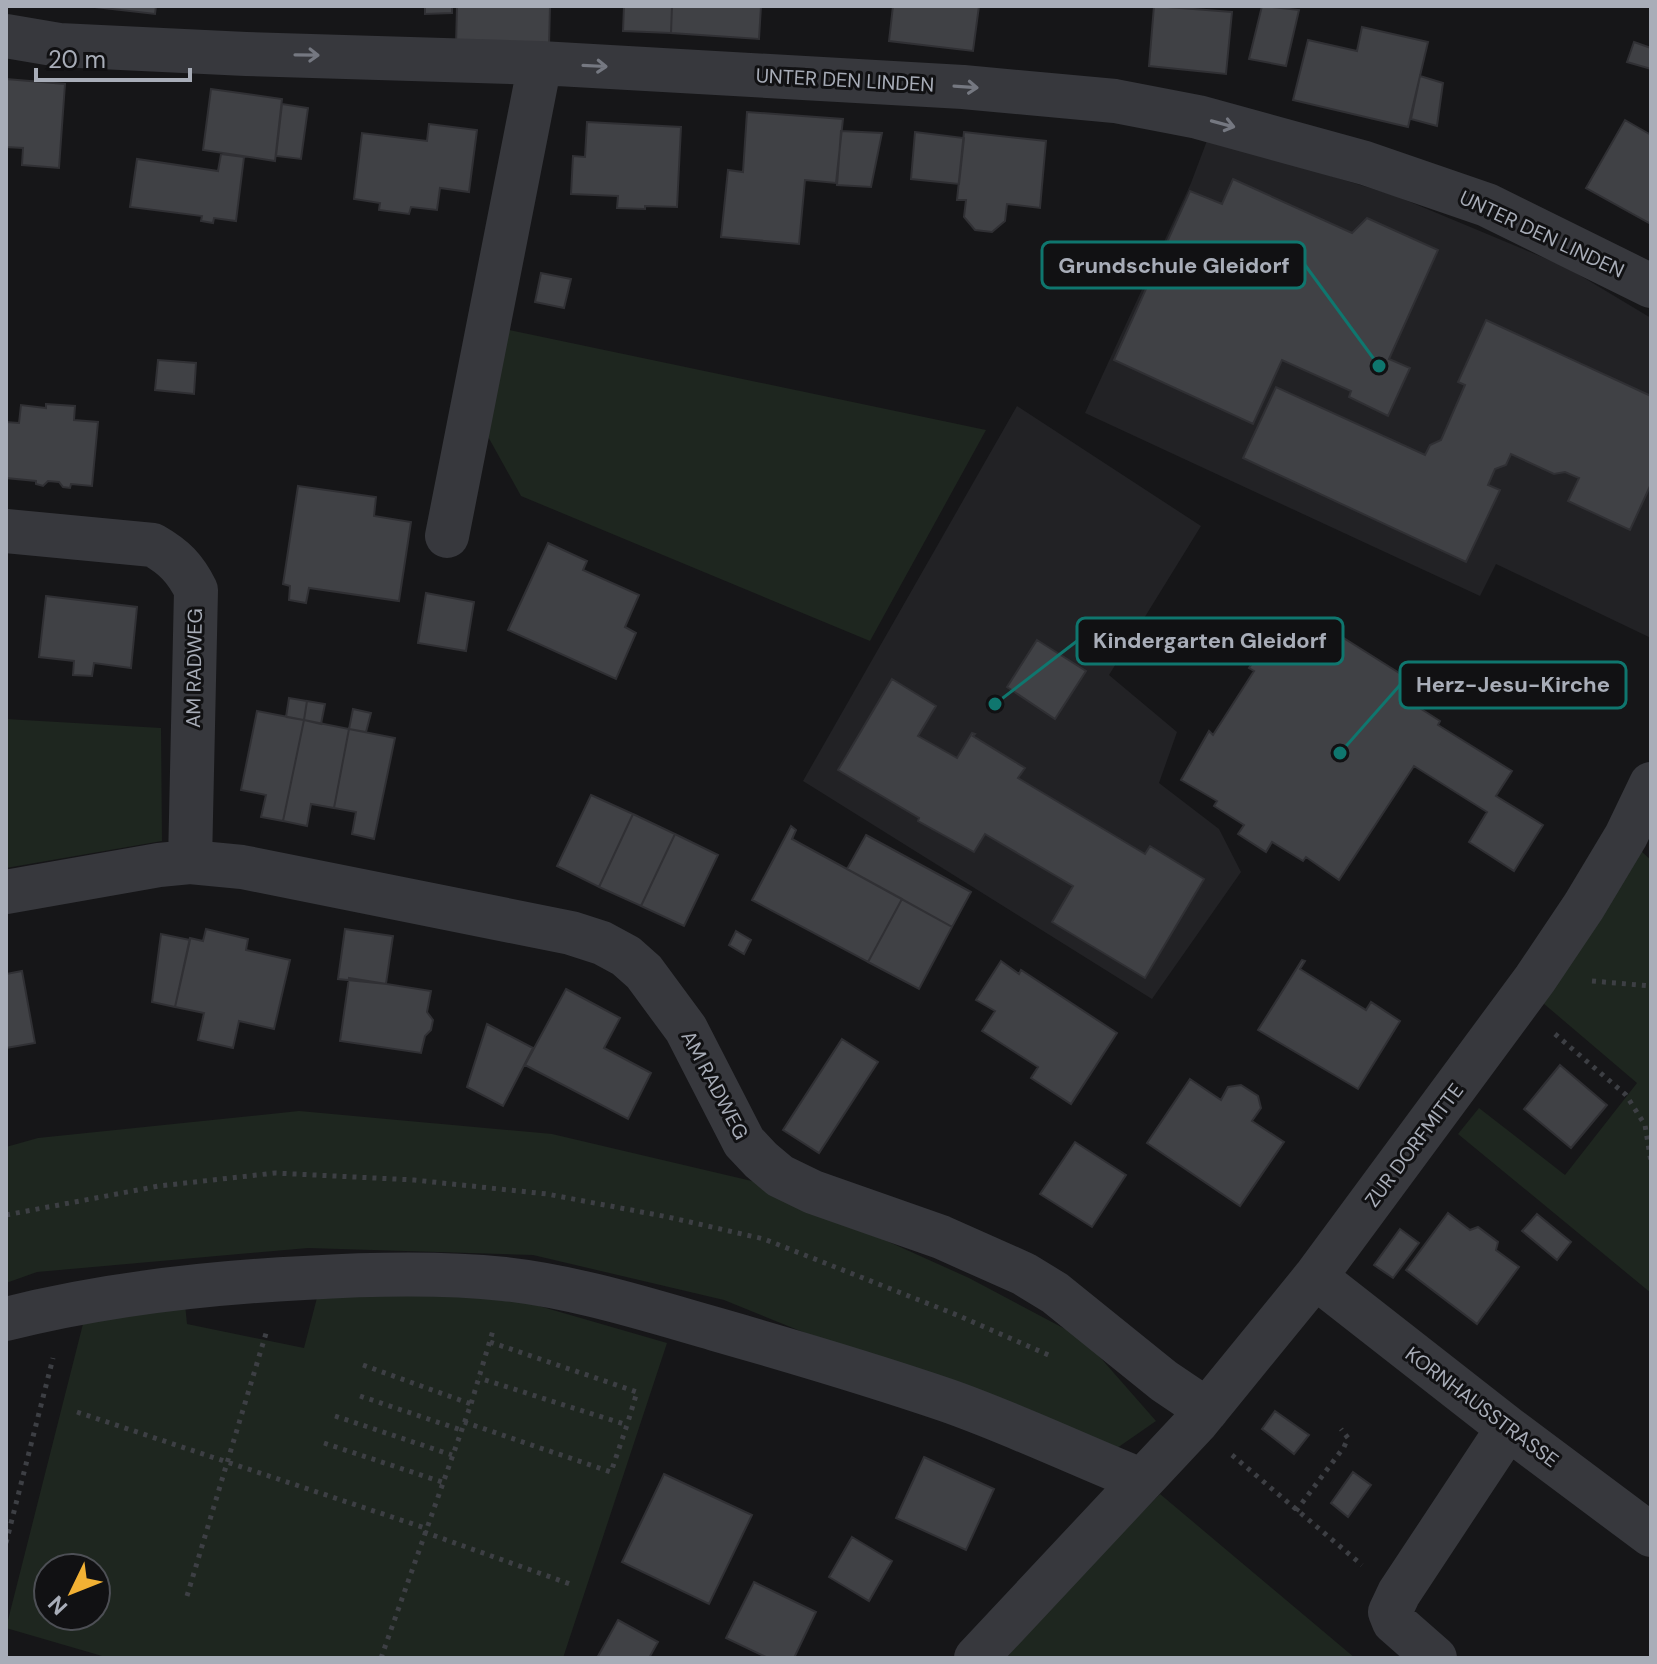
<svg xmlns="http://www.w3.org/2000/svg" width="1657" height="1664" font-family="'DM Sans',sans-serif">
<rect width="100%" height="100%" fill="#161618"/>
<path fill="#222225" d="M1208 138 1396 196 1566 267 1651 318V638L1496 564 1480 596 1085 413 1191 183Z
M1017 406 1201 526 1109 675 1177 732 1159 783 1219 829 1241 872 1152 999 803 781Z"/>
<path fill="#1e261f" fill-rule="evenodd" d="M500 328 986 430 870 641 521 496 486 433Z
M6 719 161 728 162 841 6 868Z
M1641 851 1651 860V1293L1458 1134 1479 1108 1565 1175 1637 1083 1543 1003Z
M299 1111 552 1134 756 1182 969 1278 1084 1339 1156 1421 1107 1455 724 1300 533 1255 308 1248 37 1272 6 1283V1147L38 1138Z
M319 1290 487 1291 667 1343 563 1658H109L6 1628 86 1312 185 1304 187 1324 304 1348ZM48 1568H96V1616H48Z
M1160 1494 1355 1658H1007L1028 1628Z"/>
<path fill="#404145" stroke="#303034" stroke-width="2" d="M86 6H156L155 14Z
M425 6H452V13L425 14Z
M457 6H550L549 46H456Z
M624 6H672L671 33 623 31Z
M672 6H761L759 39 671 33Z
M893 6H979L973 51 889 41Z
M1154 6 1232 12 1226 74 1149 66Z
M1262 6 1299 10 1286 66 1249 59Z
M1362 27 1428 42 1408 127 1293 100 1308 40 1357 51Z
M1634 42 1651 48V69L1627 62Z
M1420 76 1443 83 1437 126 1411 119Z
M6 79 65 84 59 168 22 165 23 148 6 147Z
M211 89 282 99 275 161 203 150Z
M282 104 308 108 301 159 276 156Z
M747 112 843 119 836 183 805 180 799 244 721 237 728 170 743 172Z
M1625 120 1651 135V224L1586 188Z
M587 122 681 127 677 207 645 206V209L617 208 618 196 571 194 573 156 585 157Z
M429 124 477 130 469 192 440 188 437 210 411 207 409 214 379 210 380 203 354 199 362 133 427 141Z
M841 131 882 133 871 187 837 185Z
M915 132 964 138 959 184 911 179Z
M964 132 1046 141 1040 208 1007 204 1005 221 992 232 975 230 964 217 966 200H957Z
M221 154 244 157 236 221 214 218 213 223 201 221 202 216 130 207 137 159 218 171Z
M1233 179 1352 233 1367 218 1438 250 1389 359 1410 368 1388 416 1349 397 1351 391 1282 360 1253 424 1114 360 1190 191 1222 204Z
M541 273 571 279 564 308 535 302Z
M1486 320 1651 396V484L1630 530 1568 501 1579 478 1565 472 1554 474 1511 454 1506 465 1495 469 1488 485 1500 490 1466 562 1243 458 1276 387 1425 455 1430 445 1441 440 1465 385 1458 382Z
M158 360 196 363 194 394 155 390Z
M46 404 75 406 74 420 98 422 92 486 71 484 70 488 63 487 59 482 48 481 43 486 36 484V481L6 478V422L19 423 21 405 46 408Z
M298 486 376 497 374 516 411 522 399 601 309 588 306 603 289 600 290 586 283 584Z
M548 543 587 561 583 570 639 595 625 627 636 633 616 679 508 630Z
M426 593 474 602 466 651 418 643Z
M46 596 137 607 131 668 94 663 92 676 73 675 74 661 39 657Z
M1281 622 1317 644 1326 627 1415 683 1404 698 1440 721 1438 725 1512 771 1496 796 1543 825 1514 871 1469 842 1487 812 1414 766 1339 880 1306 857 1303 861 1272 842 1266 852 1238 834 1244 825 1214 806 1217 801 1181 780 1209 731 1213 735 1254 671 1249 668Z
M1037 640 1086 671 1055 719 1007 687Z
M892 679 936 706 918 736 957 758 972 733 975 734 973 736 1025 768 1018 778 1145 854 1150 846 1204 879 1145 978 1052 922 1073 886 985 834 974 852 918 821 919 818 838 770Z
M289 698 307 701 304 720 286 717Z
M307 701 325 704 321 724 304 720Z
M353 709 371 713 366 732 349 729Z
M257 711 304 720 283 821 261 817 266 795 241 790Z
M304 720 349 729 334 808 311 804 307 826 283 821Z
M349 729 395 738 374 839 352 834 356 812 334 808Z
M591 795 633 814 599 887 557 866Z
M633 814 675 834 641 906 599 887Z
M791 826 796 830 792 839 902 899 868 962 752 900Z
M675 834 718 855 684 926 641 906Z
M866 835 971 892 952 927 847 869Z
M902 899 952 927 919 989 868 962Z
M206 929 248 939 246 950 290 960 274 1029 239 1021 233 1048 198 1040 204 1013 175 1007 190 938 203 941Z
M345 929 393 936 386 984 338 979Z
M736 931 751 940 744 954 729 945Z
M161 934 190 940 175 1007 152 1002Z
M1302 960 1305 961 1300 969 1366 1010 1371 1002 1400 1021 1358 1089 1258 1030Z
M1001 961 1019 974 1021 970 1117 1033 1071 1104 1031 1078 1038 1067 982 1031 995 1011 976 1000Z
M22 971 35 1043 6 1048V974Z
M349 978 431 991 427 1012 433 1020 431 1030 425 1036 421 1053 340 1041Z
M566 989 620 1018 604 1048 651 1073 628 1119 525 1065Z
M487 1024 533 1048 503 1106 467 1087Z
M842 1039 878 1062 819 1153 783 1130Z
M1560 1065 1607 1105 1571 1148 1524 1109Z
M1190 1079 1221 1100 1228 1087 1241 1085 1258 1096 1261 1108 1252 1121 1284 1142 1240 1206 1147 1143Z
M1075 1142 1126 1175 1092 1227 1040 1194Z
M1448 1213 1470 1230 1478 1227 1498 1242 1496 1250 1519 1267 1477 1324 1406 1270Z
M1537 1214 1571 1242 1557 1260 1522 1231Z
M1400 1229 1419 1243 1393 1278 1374 1265Z
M1275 1411 1309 1435 1294 1454 1262 1429Z
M924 1457 994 1489 966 1550 896 1518Z
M1353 1472 1371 1485 1348 1517 1331 1503Z
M664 1474 752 1515 709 1604 622 1562Z
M852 1537 892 1561 869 1601 829 1577Z
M754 1582 816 1612 794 1658H768L726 1638Z
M618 1620 658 1642 649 1658H597Z"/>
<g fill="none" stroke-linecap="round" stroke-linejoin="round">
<path stroke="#3d3f44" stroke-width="5" stroke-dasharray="4 6" stroke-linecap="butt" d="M1592 981 1651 986
M1555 1034 1626 1095 1645 1125 1651 1162
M6 1215 159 1186 275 1173 414 1180 547 1194 668 1217 764 1239 957 1315 1053 1357
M490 1342 637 1392 627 1425
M363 1365 471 1404
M360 1396 461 1430
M77 1412 425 1528
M335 1416 452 1455
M464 1422 611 1472 627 1425 479 1378
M324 1443 442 1482
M1232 1455 1362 1565
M1296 1511 1344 1447 1348 1438 1341 1429
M424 1532 570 1584
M6 1543 53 1358
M187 1596 267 1330
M381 1658 471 1404 494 1327"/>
<path stroke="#37383d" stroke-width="44" d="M6 36 59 45 246 54 540 63 963 87 1115 101 1198 117 1365 163 1487 205 1651 286
M6 531 153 545C174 557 185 568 196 590L190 862
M447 536 540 63
M6 892 159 865 190 862 242 867 571 933 602 943 626 956 644 972 686 1029 744 1142 761 1160 780 1176 813 1192 941 1237 1024 1274 1055 1293 1164 1381 1207 1410
M1315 1277 1508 1428 1651 1535
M6 1319C105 1294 203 1283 304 1278 370 1274 438 1272 504 1279 576 1287 645 1309 715 1329 792 1351 870 1374 946 1400 1012 1423 1076 1454 1141 1480
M976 1658 1196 1423 1315 1277 1535 979 1584 906 1626 836 1651 784
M1435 1658 1394 1622 1390 1612 1399 1593 1508 1428"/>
</g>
<defs><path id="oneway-shaft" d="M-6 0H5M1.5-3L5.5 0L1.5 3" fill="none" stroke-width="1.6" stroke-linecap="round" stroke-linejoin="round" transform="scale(2)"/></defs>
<g stroke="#757881">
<use href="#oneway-shaft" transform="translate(307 55) rotate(1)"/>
<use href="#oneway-shaft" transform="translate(595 66) rotate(3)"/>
<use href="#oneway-shaft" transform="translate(966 87) rotate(4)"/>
<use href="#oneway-shaft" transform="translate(1223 124) rotate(15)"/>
</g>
<g text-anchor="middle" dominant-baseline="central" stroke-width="6" stroke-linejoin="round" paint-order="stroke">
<g font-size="20" fill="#a8adb8" stroke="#111113">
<text transform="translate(845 80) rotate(3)">UNTER DEN LINDEN</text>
<text transform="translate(1542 234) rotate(25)">UNTER DEN LINDEN</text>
<text transform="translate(194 668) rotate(-89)">AM RADWEG</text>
<text transform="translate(715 1085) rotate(62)">AM RADWEG</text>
<text transform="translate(1414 1145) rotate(-53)">ZUR DORFMITTE</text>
<text transform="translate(1482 1407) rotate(37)">KORNHAUSSTRASSE</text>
</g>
</g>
<path fill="none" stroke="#0f766e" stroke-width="3" d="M1379 366L1305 265M995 704L1077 641M1340 753L1400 685"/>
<g fill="#0f766e" stroke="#111113" stroke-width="3">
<circle cx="1379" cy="366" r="8"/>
<circle cx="995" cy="704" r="8"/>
<circle cx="1340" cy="753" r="8"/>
</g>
<g fill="#111113" stroke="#0f766e" stroke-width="3">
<rect x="1042" y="242" width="263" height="46" rx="8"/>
<rect x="1077" y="618" width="266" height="46" rx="8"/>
<rect x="1400" y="662" width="226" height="46" rx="8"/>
</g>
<g font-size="22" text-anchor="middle" font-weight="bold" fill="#a8adb8">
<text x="1174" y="273">Grundschule Gleidorf</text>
<text x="1210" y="648">Kindergarten Gleidorf</text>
<text x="1513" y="692">Herz-Jesu-Kirche</text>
</g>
<rect width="1657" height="1664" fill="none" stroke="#a8adb8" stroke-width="16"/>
<g transform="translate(72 1592) rotate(227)"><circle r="38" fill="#111113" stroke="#4d4f55" stroke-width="2"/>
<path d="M0-6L14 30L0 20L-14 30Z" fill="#f2b134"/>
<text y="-12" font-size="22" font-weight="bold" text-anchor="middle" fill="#a8adb8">N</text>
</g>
<path d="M36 68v12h154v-12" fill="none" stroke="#a8adb8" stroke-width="4"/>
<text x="48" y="68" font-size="24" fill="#a8adb8" stroke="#111113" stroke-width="6" paint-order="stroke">20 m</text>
</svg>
